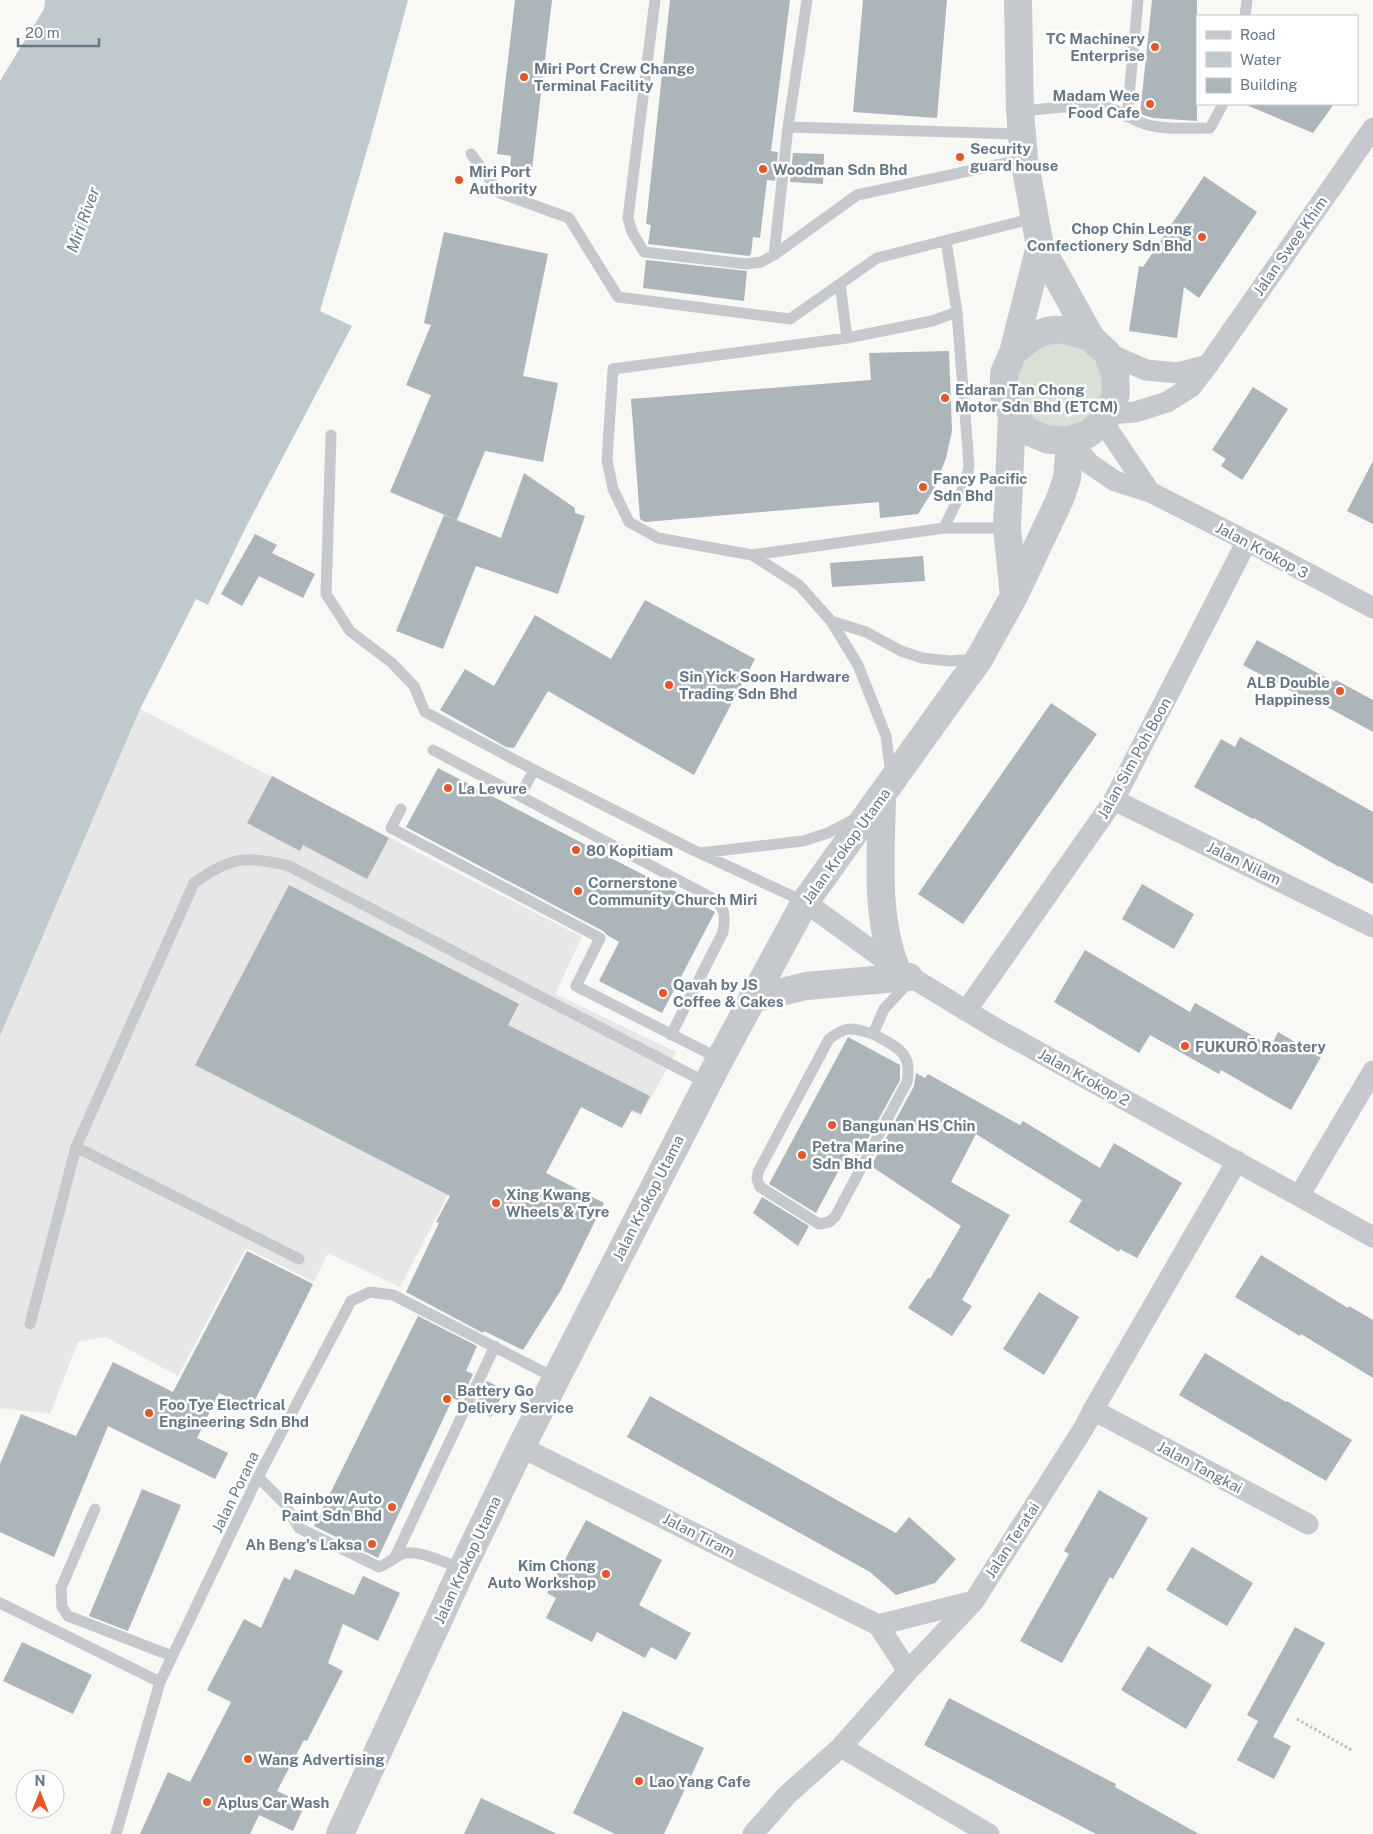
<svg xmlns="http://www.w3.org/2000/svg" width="1373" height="1834" font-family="'Public Sans',sans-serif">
<rect width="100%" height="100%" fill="#f8f8f5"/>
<path fill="#e6e7e6" d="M140 709 582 937 555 994 676 1052 641 1116 521 1055 400 1287 328 1253 314 1282 246 1248 178 1376 106 1337 78 1342 50 1414 0 1408V1036Z"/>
<path fill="#d9e0d6" d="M1017 386a43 43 0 1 1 86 0a43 43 0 1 1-86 0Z"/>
<path fill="#bfcacf" d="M45 0H408L372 133 320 311 352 326 247 525 208 605 196 599 140 709 0 1036V81L44 9Z"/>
<path fill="#acb5ba" d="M515 0H552L532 169 510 167 511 156 497 154Z
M670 0H790L771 151 778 152 775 181 767 180 760 238 753 237 751 254 749 256 648 244 651 225 646 224Z
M863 0H947L937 118 853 112Z
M1152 0H1197V121L1153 118 1140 114Z
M1244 104H1334L1313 133Z
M793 153 824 154 823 184 790 182Z
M1204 176 1257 212 1199 298 1184 287 1177 338 1129 331 1139 266 1143 267Z
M444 232 548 254 523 376 558 383 543 462 485 451 457 520 390 492 431 395 406 385 431 325 424 323Z
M646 260 747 271 744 301 643 288Z
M949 351 952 431 946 458 935 487 918 514 880 518 879 502 645 522 640 519 631 399 871 380 869 353Z
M1253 387 1288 409 1242 480 1221 466 1226 459 1212 450Z
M1373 461V524L1347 511Z
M524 473 575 508V513L585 516 558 594 476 566 443 649 396 631 444 515 501 538Z
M255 534 277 545 272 553 315 574 303 598 259 576 242 606 221 594Z
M923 556 925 581 832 587 830 563Z
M645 600 755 659 694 775 548 691 514 748 506 747 440 710 465 669 494 686 535 615 611 659Z
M1257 640 1334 682 1336 680 1373 700V732L1305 695 1304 698 1243 665Z
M1051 703 1097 734 963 924 918 894Z
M1240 737 1373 812V884L1339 866V867L1254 818 1253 819 1194 787 1221 739 1235 747Z
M438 768 715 912 662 1013 599 981 619 942 607 935 603 931 406 827Z
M272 776 389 838 367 879 303 845 300 851 247 823Z
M1142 884 1194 914 1174 949 1122 919Z
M289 885 519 1004 508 1025 650 1096 641 1114 632 1110 622 1128 581 1107 546 1173 604 1203 561 1290 523 1350 484 1331 483 1333 406 1292 439 1223 436 1222 450 1196 195 1065Z
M1085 950 1190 1012 1195 1003 1271 1046 1278 1032 1321 1057 1291 1110 1221 1070 1219 1074 1150 1035 1139 1053 1054 1002Z
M848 1037 900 1065V1080L858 1157 849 1151 816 1213 769 1184Z
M916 1073 925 1078 928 1074 1020 1125 1023 1121 1100 1168 1114 1143 1182 1183 1137 1258 1120 1249 1119 1252 1069 1222 1082 1200 976 1134 951 1182 1010 1215 962 1300 972 1306 952 1336 908 1308 928 1278 930 1279 961 1226 871 1166 914 1086Z
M762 1197 809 1226 798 1246 753 1213Z
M247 1251 313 1284 251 1408 219 1393 197 1438 228 1453 215 1479 108 1426 54 1557 0 1532V1464L21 1414 76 1436 113 1362 173 1392Z
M1261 1255 1348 1308 1349 1306 1373 1320V1378L1301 1334 1300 1336 1235 1297Z
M1039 1292 1079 1317 1044 1375 1003 1349Z
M418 1316 477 1346 466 1371 473 1374 460 1402 453 1398 378 1558 314 1526Z
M1205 1353 1286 1402 1287 1401 1352 1440 1326 1481 1179 1395Z
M487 1381 505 1390 491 1417 474 1408Z
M650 1396 896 1533 909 1517 956 1559 935 1583 896 1595 870 1572 627 1437Z
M142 1489 181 1505 128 1631 89 1616Z
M1099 1490 1148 1518 1113 1579 1110 1577 1062 1663 1020 1641 1069 1554 1064 1551Z
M586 1520 662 1560 639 1605 691 1633 676 1660 651 1647 645 1658 597 1632 592 1642 546 1618 556 1598 547 1593Z
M1192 1547 1253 1583 1227 1626 1166 1590Z
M295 1569 354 1595 363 1576 400 1593 378 1641 343 1624 328 1663 343 1671 307 1741 304 1740 277 1791 305 1804 293 1831 259 1815 250 1834H140L168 1772 190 1782 231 1702 207 1690 244 1619 261 1628 284 1577 290 1580Z
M1295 1627 1325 1643 1273 1737 1291 1746 1274 1779 1237 1760 1258 1721 1247 1715Z
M22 1642 92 1675 73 1714 3 1681Z
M1148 1646 1212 1685 1186 1729 1121 1690Z
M949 1698 1116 1784 1115 1787 1199 1834H1096L924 1745Z
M623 1711 704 1748 664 1834H615L573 1813Z
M481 1798 557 1834H464Z"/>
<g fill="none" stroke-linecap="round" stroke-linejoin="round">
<path stroke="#bec1c3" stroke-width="3" stroke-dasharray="2.5 2.5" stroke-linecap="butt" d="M1297 1719 1353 1751"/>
<path stroke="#c5c9cd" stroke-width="11" d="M655 0 628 218 632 232 644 252 746 264 761 262 774 255 857 195 1024 159
M1245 16 1247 0
M1020 111C1048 109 1081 103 1109 108 1119 110 1135 122 1148 125 1167 130 1190 128 1210 128L1223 104
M1127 117 1138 0
M788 127 807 0
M471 154 500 193 569 218 618 297 790 319 877 258 1034 218
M774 255 788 127 1022 134
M840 284 847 338
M957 312 932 321 847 338 613 369 607 460 613 489 629 522 658 538 752 555 944 528H1007
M331 435 326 594 350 631 392 663 414 686 425 712 534 770 691 849 805 902
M944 528 966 482 969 465 957 312 946 241
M752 555 799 585 831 621 858 665 886 736 891 775
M831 621 866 632 901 651 922 658 950 661 976 659
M433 750 716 900C726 910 725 919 723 932L671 1035
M520 796 534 770
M401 809 391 828 600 938 576 986 720 1059
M700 853 803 841 828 833 856 818
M873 1034C896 1047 913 1051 907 1082L835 1217 829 1222 819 1224 760 1187 757 1179 758 1172 829 1039C847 1025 852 1028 873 1034L884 1009 910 981
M299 1259 76 1147 194 883C230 857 246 855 289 866L707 1083
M30 1324 76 1147
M258 1477 284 1503 299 1528 379 1567C388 1564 394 1557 402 1554 416 1548 448 1564 462 1569
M95 1509 61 1588 62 1607 68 1616 172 1656
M394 1559 495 1346
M0 1603 160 1682
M116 1834 160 1682 258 1477 351 1301 370 1292 393 1295 557 1379"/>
<path stroke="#c5c9cd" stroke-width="21" d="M1107 353 1146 370 1178 373 1208 365
M1109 414 1135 412 1167 402 1191 387 1208 365 1373 128
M1103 422 1150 492
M1070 440 1090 464 1115 481 1150 492 1247 541 1373 608
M1114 800 1373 927
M805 902 896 968 995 1028 1373 1237
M966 1011 1114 800 1247 541
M1299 1196 1373 1071
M1093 1410 1308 1524
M521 1447 878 1625 908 1671
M878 1625 974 1601
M753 1834 787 1795 841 1747
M989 1834 841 1747 908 1671 974 1601 1085 1426 1093 1410 1237 1161"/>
<path stroke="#c5c9cd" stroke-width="28" d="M1018 0 1020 111 1024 159 1040 246 1091 338 1107 353 1115 373 1116 394 1109 414 1103 422 1088 434 1070 440H1048L1027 431 1012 415 1004 395V373L1013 353 1040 246
M1013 353C1040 327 1056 324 1091 338
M1012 415 1007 528 1014 596
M882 797C881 851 875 918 896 968
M752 999 806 986 909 977
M340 1834 462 1569 521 1447 720 1059 805 902 979 659 1014 596 1060 499 1067 478 1070 440"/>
</g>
<g fill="#ee541f" stroke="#fff" stroke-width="2">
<circle cx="1155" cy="47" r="5"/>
<circle cx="524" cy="77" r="5"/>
<circle cx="1150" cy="104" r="5"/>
<circle cx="960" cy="157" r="5"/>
<circle cx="763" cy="169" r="5"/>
<circle cx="459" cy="180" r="5"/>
<circle cx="1202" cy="237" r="5"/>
<circle cx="945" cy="398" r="5"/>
<circle cx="923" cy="487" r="5"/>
<circle cx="669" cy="685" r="5"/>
<circle cx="1340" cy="691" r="5"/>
<circle cx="448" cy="788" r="5"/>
<circle cx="576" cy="850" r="5"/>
<circle cx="578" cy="891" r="5"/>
<circle cx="663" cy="993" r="5"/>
<circle cx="1185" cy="1046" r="5"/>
<circle cx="832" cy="1125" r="5"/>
<circle cx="802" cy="1155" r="5"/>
<circle cx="496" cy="1203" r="5"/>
<circle cx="447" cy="1399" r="5"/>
<circle cx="149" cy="1413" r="5"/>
<circle cx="392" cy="1507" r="5"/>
<circle cx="372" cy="1544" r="5"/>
<circle cx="606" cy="1574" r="5"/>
<circle cx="248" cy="1759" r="5"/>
<circle cx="639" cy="1781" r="5"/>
<circle cx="207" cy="1802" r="5"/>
</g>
<g text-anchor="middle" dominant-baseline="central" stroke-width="5" stroke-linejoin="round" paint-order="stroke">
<g font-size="15" font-weight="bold" fill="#657888" stroke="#fff" text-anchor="start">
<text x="1145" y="38" text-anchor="end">TC Machinery<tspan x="1145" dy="17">Enterprise</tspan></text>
<text x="534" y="68">Miri Port Crew Change<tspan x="534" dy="17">Terminal Facility</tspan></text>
<text x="1140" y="95" text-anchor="end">Madam Wee<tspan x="1140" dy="17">Food Cafe</tspan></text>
<text x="970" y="148">Security<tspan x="970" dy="17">guard house</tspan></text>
<text x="773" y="169">Woodman Sdn Bhd</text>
<text x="469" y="171">Miri Port<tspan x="469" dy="17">Authority</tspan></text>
<text x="1192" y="228" text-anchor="end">Chop Chin Leong<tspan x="1192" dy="17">Confectionery Sdn Bhd</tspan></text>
<text x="955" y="389">Edaran Tan Chong<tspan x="955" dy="17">Motor Sdn Bhd (ETCM)</tspan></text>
<text x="933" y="478">Fancy Pacific<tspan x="933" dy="17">Sdn Bhd</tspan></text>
<text x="679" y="676">Sin Yick Soon Hardware<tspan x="679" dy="17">Trading Sdn Bhd</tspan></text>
<text x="1330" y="682" text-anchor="end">ALB Double<tspan x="1330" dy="17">Happiness</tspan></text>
<text x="458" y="788">La Levure</text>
<text x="586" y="850">80 Kopitiam</text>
<text x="588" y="882">Cornerstone<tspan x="588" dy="17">Community Church Miri</tspan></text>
<text x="673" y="984">Qavah by JS<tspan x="673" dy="17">Coffee &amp; Cakes</tspan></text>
<text x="1195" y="1046">FUKURŌ Roastery</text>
<text x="842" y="1125">Bangunan HS Chin</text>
<text x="812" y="1146">Petra Marine<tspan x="812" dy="17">Sdn Bhd</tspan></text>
<text x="506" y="1194">Xing Kwang<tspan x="506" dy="17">Wheels &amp; Tyre</tspan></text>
<text x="457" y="1390">Battery Go<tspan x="457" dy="17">Delivery Service</tspan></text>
<text x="159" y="1404">Foo Tye Electrical<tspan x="159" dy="17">Engineering Sdn Bhd</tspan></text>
<text x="382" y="1498" text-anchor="end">Rainbow Auto<tspan x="382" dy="17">Paint Sdn Bhd</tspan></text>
<text x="362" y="1544" text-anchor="end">Ah Beng's Laksa</text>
<text x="596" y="1565" text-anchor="end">Kim Chong<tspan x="596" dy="17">Auto Workshop</tspan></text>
<text x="258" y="1759">Wang Advertising</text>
<text x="649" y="1781">Lao Yang Cafe</text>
<text x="217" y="1802">Aplus Car Wash</text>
</g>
<g font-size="15" fill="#657888" stroke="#fff">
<text transform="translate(1290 246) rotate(-55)">Jalan Swee Khim</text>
<text transform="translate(1262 550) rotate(28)">Jalan Krokop 3</text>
<text transform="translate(1134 758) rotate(-61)">Jalan Sim Poh Boon</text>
<text transform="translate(846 846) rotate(-54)">Jalan Krokop Utama</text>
<text transform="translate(1244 863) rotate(26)">Jalan Nilam</text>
<text transform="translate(1084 1077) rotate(29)">Jalan Krokop 2</text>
<text transform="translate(648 1198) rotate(-63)">Jalan Krokop Utama</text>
<text transform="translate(1200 1467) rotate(28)">Jalan Tangkai</text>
<text transform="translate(235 1492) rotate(-64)">Jalan Porana</text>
<text transform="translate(699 1535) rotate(27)">Jalan Tiram</text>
<text transform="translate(1012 1540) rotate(-57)">Jalan Teratai</text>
<text transform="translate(467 1560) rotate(-65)">Jalan Krokop Utama</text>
</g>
<g font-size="16" font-style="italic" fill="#617983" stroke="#fff">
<text transform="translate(83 220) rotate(-70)">Miri River</text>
</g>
</g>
<rect x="1196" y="15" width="162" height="90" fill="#ffffff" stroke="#c1c9cf"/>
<rect x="1206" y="31" width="25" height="8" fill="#c5c9cd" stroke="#c1c9cf"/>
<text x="1240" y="40" font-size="15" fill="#657888">Road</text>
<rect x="1206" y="52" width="25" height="15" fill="#bfcacf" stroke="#c1c9cf"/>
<text x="1240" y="65" font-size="15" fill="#657888">Water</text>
<rect x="1206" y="78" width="25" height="15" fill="#acb5ba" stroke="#c1c9cf"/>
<text x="1240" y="90" font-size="15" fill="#657888">Building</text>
<g transform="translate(40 1794)"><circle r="24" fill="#ffffff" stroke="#c1c9cf"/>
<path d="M0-4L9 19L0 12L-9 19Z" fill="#ee541f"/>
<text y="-8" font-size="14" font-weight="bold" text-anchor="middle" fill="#657888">N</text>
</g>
<path d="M18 38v8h81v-8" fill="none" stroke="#657888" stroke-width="2.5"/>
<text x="25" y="38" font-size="15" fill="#657888" stroke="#ffffff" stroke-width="4" paint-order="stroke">20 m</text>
</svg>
